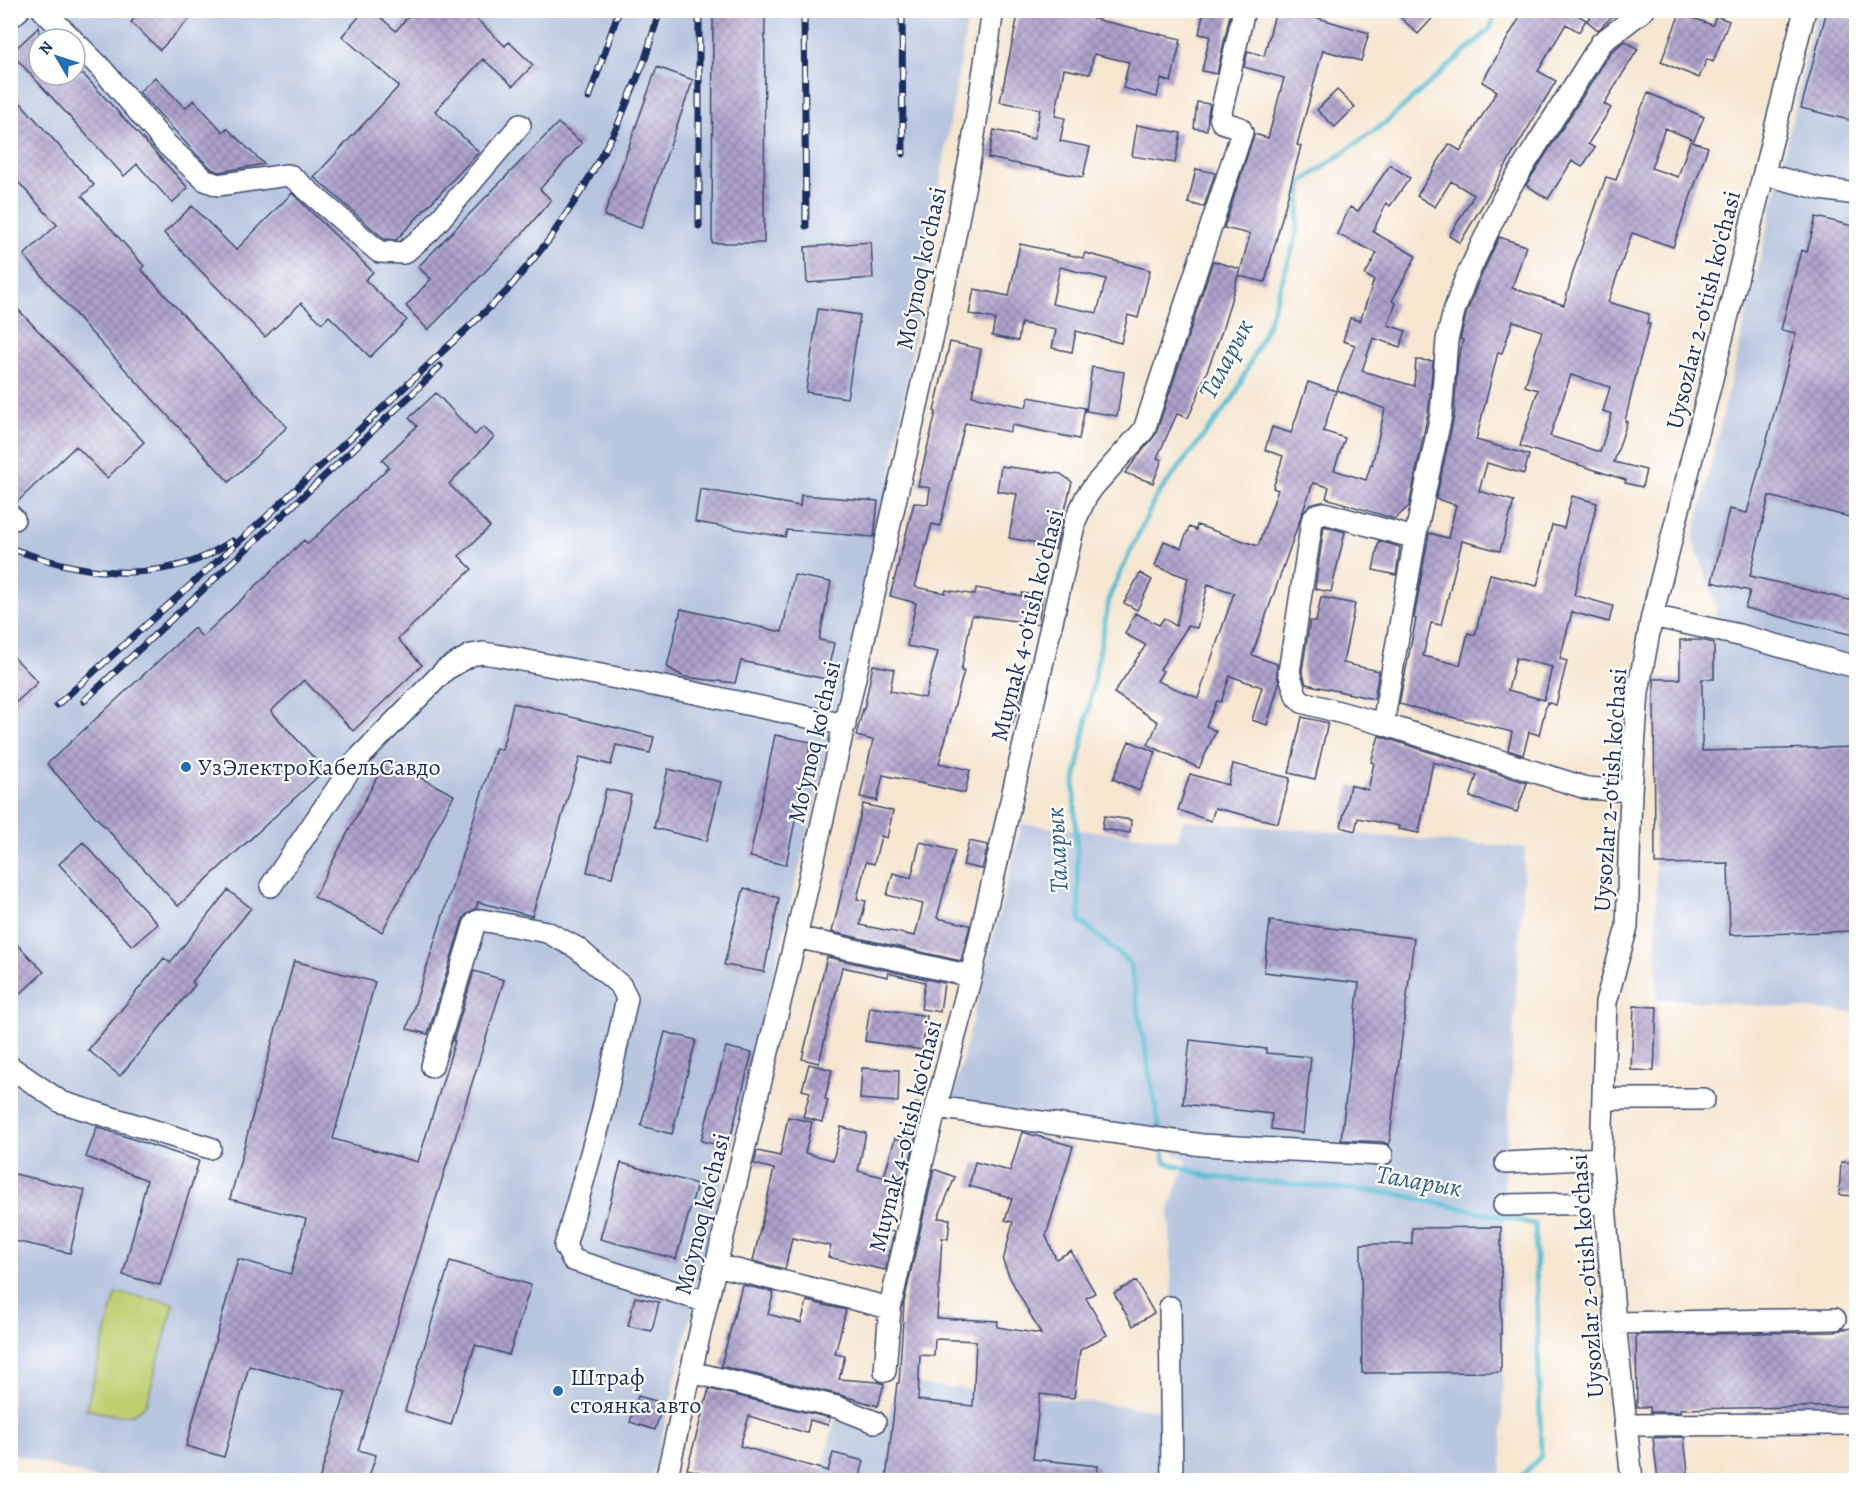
<svg xmlns="http://www.w3.org/2000/svg" width="1867" height="1491" font-family="Alegreya,serif">
<defs>
<pattern id="building-cross-hatch" width="8" height="8" patternUnits="userSpaceOnUse" patternTransform="scale(1.5)"><rect width="8" height="8" fill="#aea1cb"/><path d="M0 0l8 8M0 8l8-8" fill="none" stroke="#8d84a8"/></pattern>
</defs>
<rect width="100%" height="100%" fill="#fff"/>
<filter id="ink" filterUnits="userSpaceOnUse"><feTurbulence type="fractalNoise" baseFrequency=".0167" numOctaves="2"/><feDisplacementMap in="SourceGraphic" scale="12" xChannelSelector="R" yChannelSelector="G"/><feConvolveMatrix kernelMatrix="1 2 1 2 8 2 1 2 1" color-interpolation-filters="sRGB"/></filter>
<filter id="wash" filterUnits="userSpaceOnUse"><feTurbulence type="fractalNoise" baseFrequency=".008" numOctaves="4" result="noise"/><feDisplacementMap in="SourceGraphic" scale="24" xChannelSelector="R" yChannelSelector="G"/><feGaussianBlur stdDeviation="1.35" result="paint"/><feColorMatrix in="noise" values="0 0 0 0 0 0 0 0 0 0 0 0 0 0 0 0 0 1.4 0 .05"/><feComposite in="paint" operator="in"/></filter>
<g filter="url(#wash)">
<rect width="100%" height="100%" fill="#f6e6d0"/>
<path fill="#b7c5de" fill-rule="evenodd" d="M10 11H969L883 521 651 1480H100L11 1453ZM39 39H75V75H39Z
M1817 11H1856V1013L1657 998 1654 679H1680V640L1714 639 1716 606 1693 540 1768 226Z
M1183 820 1525 848 1504 1190 1502 1471 1495 1480H1179L1169 1210 1187 1161 1171 1151 949 1113 1022 824 1178 840Z
M897 1382 1163 1410V1480H819L837 1411 884 1434Z"/>
<path fill="#bfce70" stroke="#6d7e67" stroke-width="1.5" d="M116 1293 174 1303 147 1402C134 1424 107 1413 86 1409Z"/>
<g fill="none" stroke-linecap="round" stroke-linejoin="round">
<path stroke="#53bcd0" stroke-width="5" d="M1160 1133 1130 963 1080 921 1074 787 1110 595 1156 497 1234 397 1268 324 1296 238 1302 182 1385 123 1490 29 1496 10
M1162 1145 1165 1162 1211 1177 1392 1193 1535 1224 1541 1456 1518 1480"/>
</g>
<g id="blocks">
<path fill="url(#building-cross-hatch)" fill-rule="evenodd" d="M142 10H198L160 50 131 22Z
M365 10H372L396 31 414 10H436L448 21 458 10H467L505 46 509 42 533 65 513 86 483 59 435 111 479 152 396 240 384 239 314 177 399 86 342 36Z
M713 10H765L764 243H712Z
M1019 10H1055L1181 39 1171 82 1161 79 1157 97 1123 88 1129 62 1094 54 1090 74 1064 69 1055 116 1065 118 1060 141 1090 147 1083 177 988 158 994 130 1034 139 1040 109 1000 102Z
M1204 10H1231L1217 74 1202 71 1210 36 1199 34Z
M1276 10H1320L1318 18 1369 33 1361 61 1323 50 1297 145 1301 146 1265 282 1239 276 1250 234 1224 228 1254 134 1268 138 1284 78 1244 67 1248 51 1264 56Z
M1408 10H1440L1418 34 1401 18Z
M1524 10H1574L1573 12 1586 20 1579 32 1566 24 1538 71 1556 81 1460 243 1449 236 1474 195 1451 181 1435 207 1417 196 1449 144 1461 151 1497 91 1482 82Z
M1594 10H1619L1598 30 1587 21Z
M1827 10H1857V122L1801 108Z
M1680 13 1712 25 1716 16 1729 21 1713 62 1707 59 1699 78 1661 62Z
M39 27V75H84L188 188 172 203 137 164 124 176 11 53Z
M1625 41 1638 49 1604 104 1611 108 1588 144 1595 148 1582 167 1572 161 1548 199 1526 185 1611 52Z
M657 67 693 80 641 228 604 216Z
M155 77 185 108 194 100 223 132 227 128 264 164 219 172 212 169 196 154 139 92Z
M1337 90 1355 107 1335 127 1317 110Z
M10 91 94 185 82 196 144 266 141 269 287 427 229 482 88 329 24 255 57 225 10 173Z
M1648 93 1704 117 1694 140 1665 128 1651 168 1678 177 1690 141 1708 147 1673 247 1632 233 1608 302 1649 314 1647 324H1650L1638 366 1625 421 1627 422 1614 462 1646 470 1642 487 1625 483 1626 480 1520 446 1538 390 1525 386 1542 331 1513 321 1502 353 1498 352 1476 440 1529 455 1524 474 1487 463 1479 491 1514 501 1500 551 1462 541 1441 625 1431 623 1423 656 1460 665 1468 633 1475 635 1490 574 1537 586 1552 525 1564 528 1572 496 1597 503 1574 595 1613 606 1609 622 1572 612 1560 659 1567 661 1556 705 1547 702 1539 735 1529 732 1523 755 1508 750 1512 732 1399 704 1416 619 1414 618 1429 533 1448 538 1456 505 1436 499 1454 417 1458 359 1463 340 1460 339 1466 315 1477 285 1499 237 1526 246 1512 288 1564 305 1574 269 1606 177 1616 180 1637 118ZM1571 375 1610 387 1603 411 1612 414 1600 452 1550 436ZM1516 658 1552 667 1544 700 1508 690Z
M1197 102 1210 104 1208 114 1207 130 1194 128Z
M558 123 582 143 540 189 551 200 523 233 428 330 406 306 431 279 418 267Z
M1137 125 1181 133 1175 163 1132 156Z
M1390 165 1410 178 1390 206 1386 203 1373 232 1416 256 1392 301 1396 303 1388 325 1406 331 1400 347 1373 338 1362 371 1414 386 1416 360 1433 361 1428 413 1409 506 1395 519 1326 498 1329 487 1313 483 1252 655 1277 664V675L1279 683 1267 725 1252 720 1262 687 1230 676 1221 702 1217 701 1206 726 1216 731 1199 768 1148 745 1158 722 1114 693 1146 645 1125 634 1135 613 1159 625 1164 618 1176 626 1188 578 1155 566 1164 541 1181 548 1189 527 1196 530 1197 525 1258 546 1278 490 1273 488 1283 456 1265 450 1272 427 1291 433 1308 382 1336 391 1323 431 1345 438 1334 470 1366 480 1371 464 1372 465 1385 409 1337 390 1355 345 1343 341 1350 318 1360 321 1374 280 1365 275 1377 253 1337 234 1350 207 1358 211ZM1208 584 1234 593 1198 698 1157 681 1163 671 1160 669 1188 626 1197 628Z
M1196 169 1215 173 1204 207 1188 203Z
M292 193 373 272 365 280 407 320 370 357 329 316 322 323 301 303 265 337 164 233 192 206 236 250Z
M1816 217 1857 227V519L1769 496 1750 576 1857 602V636L1745 608 1750 591 1712 582 1729 509 1747 513 1796 333 1781 330 1801 250 1807 252Z
M871 242 873 278 807 283 805 247Z
M1020 244 1083 258 1085 253 1150 270 1138 318 1128 315 1121 343 1076 331 1072 352 1052 348 1056 330 1021 323 1018 341 992 336 995 319 969 314 974 289 1009 296ZM1060 267 1106 279 1097 313 1052 304Z
M1213 261 1240 269 1222 331 1197 398 1188 418 1177 414 1157 458 1162 460 1153 483 1125 473 1156 434Z
M10 301 144 442 107 478 76 446 15 504 10 503Z
M818 309 860 315 847 398 806 392Z
M950 342 981 349 972 396 1026 407 1029 397 1085 408 1079 439 1012 425 1010 432 965 423 940 526 932 524 915 587 945 593 946 590 975 595 976 588 1022 596V593L1043 596 1038 624 972 615 961 671H964L939 763 970 770 965 793 883 775 877 801 860 797 873 740 856 736 863 709H864L873 665 894 669 890 691 925 698 938 652 907 646 916 603 890 596 914 503 928 504 930 488 918 486 936 412 934 411Z
M1092 367 1124 372 1117 416 1086 411Z
M436 393 475 435 483 427 494 437 449 484 490 527 459 556 472 569 398 639 422 665 353 731 304 680 271 711 325 770 178 906 47 764 194 628 202 637 304 540 308 544 389 467 382 460 417 426 409 418Z
M1001 466 1061 474 1072 482 1055 549 1036 545 1037 543 1009 538 1017 494 997 491Z
M700 489 800 506 801 495 878 501 874 537 787 530 785 537 695 522Z
M1324 526 1345 532 1331 592 1315 589Z
M1379 541 1400 547 1396 575 1373 570Z
M1140 573 1152 580 1137 610 1124 603Z
M794 575 831 582 819 640 834 643 826 679 741 661 735 683 684 677 667 667 681 609 782 632Z
M1321 597 1355 604 1343 663 1379 671 1374 699 1306 684 1302 671 1310 621 1316 622Z
M1680 640H1700L1714 643V679H1702V751L1857 747V931L1730 935 1728 863 1655 864 1654 679H1680Z
M10 653 38 682 10 708Z
M1015 676 1026 680 1012 726 1000 721Z
M513 703 654 737 650 753 616 745 611 765 580 757 532 916 478 902 476 908 465 916 462 922 428 1034 407 1029 496 748 502 750Z
M1302 717 1328 723 1315 779 1289 773Z
M775 735 811 742 786 865 750 857Z
M1379 736 1527 783 1517 812 1470 797 1477 775 1433 762 1419 833 1398 829 1399 826 1358 818 1355 831 1341 827 1350 785 1368 790 1374 763 1371 762Z
M1129 741 1156 752 1139 791 1113 779Z
M386 760 454 795 382 932 314 897Z
M1233 764 1290 778 1278 823 1215 808 1211 821 1178 810 1190 774 1228 785Z
M668 769 721 782 707 841 654 828Z
M606 789 631 795 612 877 587 872Z
M863 804 893 811 887 838 881 836 874 864 866 862 857 899 866 901 860 925 915 936 923 904 887 895 893 873 911 878 920 842 955 851 937 918 970 925 961 961 832 932Z
M1104 816 1131 820 1130 833 1102 829Z
M969 841 988 845 982 869 963 865Z
M83 842 158 924 132 946 59 864Z
M744 888 779 898 764 972 724 965Z
M228 890 251 908 192 982 195 985 120 1076 88 1050 164 958 170 963Z
M1270 921 1414 938 1389 1145 1383 1142 1341 1140 1359 983 1264 972Z
M10 937 44 972 10 1003Z
M827 957 944 983 940 1012 921 1009 925 982 888 973V977L842 967 819 1063 802 1059Z
M294 961 375 982 333 1139 418 1162 455 1041H453L474 971 504 980 358 1450 376 1455 368 1480H319L346 1392 249 1366 224 1457 186 1446 238 1259 291 1274 306 1219 230 1199Z
M1634 1006 1657 1007 1654 1071 1631 1070Z
M870 1007 927 1016 922 1050 865 1041Z
M665 1032 696 1040 672 1134 641 1126Z
M1190 1040 1266 1049V1053L1311 1057 1303 1133 1271 1129 1272 1114 1183 1104Z
M726 1047 752 1053 728 1147 701 1141Z
M809 1064 832 1070 825 1099 828 1100 822 1122 803 1117 810 1092 802 1090Z
M862 1068 899 1070 898 1102 860 1099Z
M915 1103 923 1105 902 1195 889 1192 878 1229 894 1232 885 1270 828 1257 831 1246 792 1238 785 1269 753 1261 774 1169 754 1164 757 1151 780 1156 788 1117 812 1122 805 1153 833 1160 841 1127 866 1133 858 1171 884 1177 895 1138 905 1141Z
M97 1127 199 1161 160 1285 123 1275 147 1180 86 1157Z
M1022 1132 1073 1146 1046 1236 1056 1259 1071 1251 1095 1293 1086 1298 1107 1335 1080 1350 1074 1398 1040 1394 1033 1459 1098 1466 1097 1480H886L897 1383H899L904 1302 934 1169 955 1177 938 1218 950 1219 948 1239 942 1238 937 1318 998 1321 997 1327 1041 1334 1010 1278 1003 1261 1013 1222 1005 1220 1012 1199 1008 1198 1009 1197 969 1186 975 1162 1010 1171ZM935 1339 976 1341 973 1406 918 1400 920 1355 934 1356Z
M1841 1162 1857 1163V1196L1839 1195Z
M621 1163 697 1184 676 1259 600 1239Z
M10 1173 85 1190 70 1253 10 1240Z
M1501 1227V1372L1362 1373 1361 1244H1412V1228Z
M450 1261 531 1285 509 1355 475 1345 451 1425 405 1411Z
M1136 1281 1154 1313 1133 1326 1114 1293Z
M742 1285 774 1292 768 1314 801 1323 807 1301 846 1310 835 1354 845 1356 839 1379 878 1382 884 1384 878 1406 840 1395 721 1366Z
M635 1297 659 1302 652 1331 628 1326Z
M1857 1328V1406L1680 1409 1681 1412H1650V1407H1637L1636 1335 1835 1332 1843 1329Z
M709 1389 830 1418 828 1425 810 1420 807 1433 749 1416 740 1446 828 1471 833 1453 864 1461 859 1480H714L715 1476 687 1469Z
M638 1396 663 1403 655 1430 630 1422Z
M1684 1437 1689 1480H1658L1653 1438Z"/>
</g>
</g>
<g filter="url(#ink)">
<use href="#blocks" fill-opacity="0" stroke="#3c4a6f" stroke-width="1.5"/>
<g fill="none" stroke-linecap="round" stroke-linejoin="round">
<defs>
<path id="minor" d="M43 10 72 39
M10 18 19 10
M75 42 101 68 165 143 205 180 218 185 287 175 291 176 379 252 404 253 430 231 520 125
M1764 174 1821 189 1856 194
M10 515 14 519
M1652 616 1739 635 1856 667
M1383 724 1302 702 1296 695 1289 672 1312 521 1316 515 1324 513 1415 538
M1631 791 1586 788 1383 724 1415 538 1441 415 1447 340 1454 311 1465 280 1504 197 1601 43 1644 10
M271 886 355 762 445 670 471 655 483 653 496 655 695 693 845 725
M796 937 971 976
M432 1066 474 926 476 922 481 920 547 932 577 948 621 986 627 998 602 1114 565 1246 573 1260 707 1302
M10 1067 61 1102 210 1148
M1603 1099H1704
M936 1107 1202 1145 1382 1155
M1506 1163 1601 1158
M1504 1205 1605 1203
M716 1265 890 1308
M1170 1307 1172 1480
M1615 1323 1835 1319
M885 1371 890 1308 921 1168 936 1107 971 976 1075 521 1086 497 1093 487 1144 430 1242 132 1240 128 1222 122 1220 117 1244 10
M691 1372 837 1407 875 1422
M1625 1425 1856 1424
M666 1480 707 1302 796 937 951 256 973 142 993 10
M1632 1480 1615 1323 1601 1158 1606 1002 1627 927 1631 791 1638 692 1652 616 1805 10"/>
</defs>
<use href="#minor" stroke="#3c4a6f" stroke-width="24"/>
<use href="#minor" stroke="#fff" stroke-width="21"/>
<defs>
<path id="rail" d="M699 10V226
M804 10 806 226
M902 10 903 154
M589 98 619 10
M10 548C70 570 128 582 191 562 204 558 219 549 232 541
M84 701 409 397 440 366
M57 705 264 519 506 292 549 240 584 187 617 127 645 59 660 10"/>
</defs>
<use href="#rail" stroke="#1b2f5e" stroke-width="7"/>
<use href="#rail" stroke="#fff" stroke-width="4.5" stroke-dasharray="14" stroke-linecap="butt"/>
</g>
</g>
<g fill="#1f6fb2" stroke="#fff" stroke-width="2">
<circle cx="186" cy="767" r="6"/>
<circle cx="558" cy="1391" r="6"/>
</g>
<g text-anchor="middle" dominant-baseline="central" stroke-width="4.5" stroke-linejoin="round" paint-order="stroke">
<g font-size="24" fill="#1b2f5e" stroke="#fff">
<text transform="translate(921 268) rotate(-78)">Moʻynoq ko'chasi</text>
<text transform="translate(1703 310) rotate(-76)">Uysozlar 2-o'tish ko'chasi</text>
<text transform="translate(1027 625) rotate(-76)">Muynak 4-o'tish ko'chasi</text>
<text transform="translate(814 742) rotate(-77)">Moʻynoq ko'chasi</text>
<text transform="translate(1610 790) rotate(-86)">Uysozlar 2-o'tish ko'chasi</text>
<text transform="translate(905 1136) rotate(-76)">Muynak 4-o'tish ko'chasi</text>
<text transform="translate(702 1214) rotate(-76)">Moʻynoq ko'chasi</text>
<text transform="translate(1587 1276) rotate(-94)">Uysozlar 2-o'tish ko'chasi</text>
</g>
<g font-size="24" fill="#1b2f5e" stroke="#fff" text-anchor="start">
<text x="198" y="767">УзЭлектроКабельСавдо</text>
<text x="570" y="1377">Штраф<tspan x="570" dy="28">стоянка авто</tspan></text>
</g>
<g font-size="26" font-style="italic" fill="#2f6086" stroke="#fff">
<text transform="translate(1226 359) rotate(-62)">Таларык</text>
<text transform="translate(1057 850) rotate(-93)">Таларык</text>
<text transform="translate(1419 1181) rotate(10)">Таларык</text>
</g>
</g>
<rect width="1867" height="1491" fill="none" stroke="#fff" stroke-width="36"/>
<g transform="translate(57 57) rotate(309)"><circle r="28" fill="#ffffff" stroke="#a4acbf" stroke-width="1.5"/>
<path d="M0-4.5L10 22L0 15L-10 22Z" fill="#1f6fb2"/>
<text y="-9" font-size="16" font-weight="bold" text-anchor="middle" fill="#1b2f5e">N</text>
</g>
</svg>
